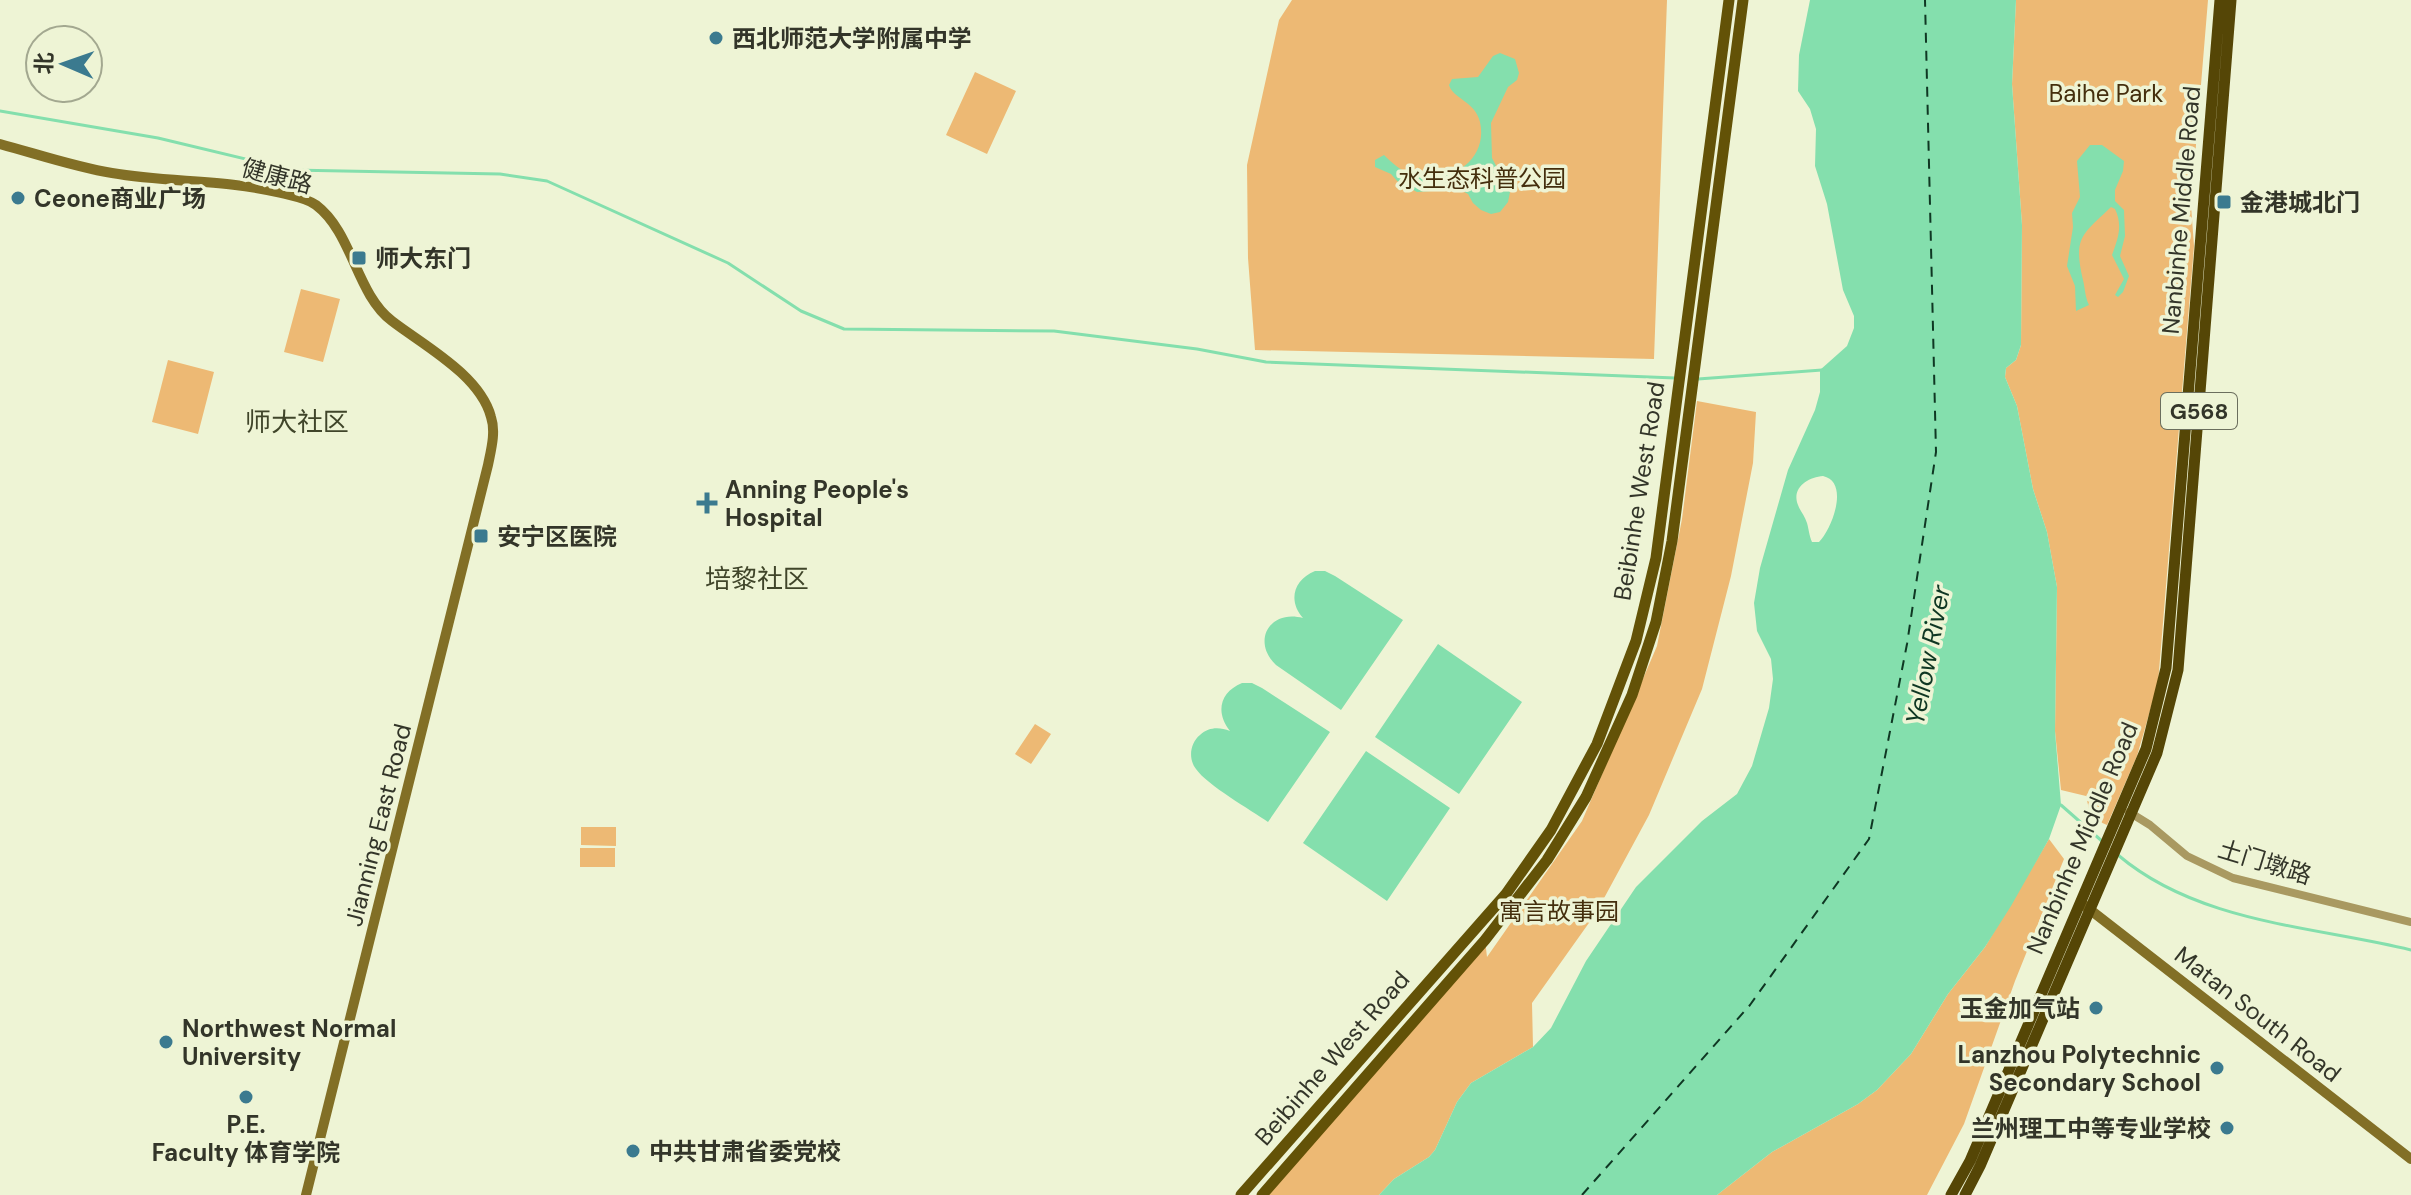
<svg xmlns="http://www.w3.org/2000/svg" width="2411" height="1195" font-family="'DM Sans','Noto Sans SC',sans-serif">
<rect width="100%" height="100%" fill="#eef4d5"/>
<path fill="#edb974" d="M1292 0H1667L1654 359 1255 350 1248 258 1247 165 1279 20Z
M2016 0H2208L2191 205 2194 246 2158 683 2137 756 2107 825 2091 818 2086 796 2061 790 2055 731 2057 587 2047 532 2033 489 2017 406 2005 377 2006 368 2016 360 2021 345 2022 225 2012 84Z
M975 72 1016 91 987 154 946 135Z
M301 289 340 299 323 362 284 352Z
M168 360 214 372 198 434 152 422Z
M1697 401 1756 412 1753 463 1731 576 1702 689 1649 815 1596 913 1532 1003 1533 1047 1471 1083 1457 1102 1435 1150 1429 1157 1394 1179 1379 1195H1262L1485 940 1487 957 1582 821 1657 646 1682 519Z
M1035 724 1051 734 1031 764 1015 754Z
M581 827H616V846L581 845Z
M2049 839 2064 859 2015 981 1964 1124 1927 1195H1717L1772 1152 1858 1104 1877 1090 1911 1054 1948 994 1985 947Z
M580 848H615V867H580Z"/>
<path fill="#84dfad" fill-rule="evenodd" d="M1810 0H2016L2012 84 2022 225 2021 345 2016 360 2006 368 2005 377 2017 406 2033 489 2047 532 2057 587 2055 731 2061 805 2049 839 2011 906 1985 947 1948 994 1911 1054 1877 1090 1858 1104 1772 1152 1717 1195H1379L1394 1179 1429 1157 1435 1150 1457 1102 1471 1083 1533 1047 1551 1028 1586 961 1636 887 1702 821 1737 794 1752 766 1769 708 1773 679 1771 659 1757 631 1754 603 1760 568 1788 470 1815 410 1820 392V370L1847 346 1854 328V316L1843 290 1827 204 1815 166 1816 129 1810 109 1798 91 1799 55ZM1823 476C1850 482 1832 529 1819 542H1812C1809 535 1809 530 1807 523 1805 516 1800 511 1798 505 1791 488 1808 477 1823 476Z
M1500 53 1515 59 1519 73 1517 80 1508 87 1491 123 1492 158 1510 192 1508 202 1500 212 1491 214 1481 210 1473 203 1468 194 1459 189 1417 192 1398 182 1391 174 1375 167V160L1384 155C1391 162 1401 171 1410 174 1445 187 1489 163 1480 122 1475 101 1453 99 1449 85L1452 79 1478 77 1493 56Z
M2090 145H2102L2124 161 2123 171 2115 190V201L2124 210 2125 236 2120 256 2129 276 2123 292 2118 297 2115 295 2124 279 2112 255C2118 238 2123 226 2115 209L2111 207C2082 235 2073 237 2083 280 2085 288 2085 297 2089 305L2076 311 2075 286 2067 266 2073 227 2072 213 2080 197 2077 161Z
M1315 571H1325L1335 576 1403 620 1341 710 1276 665C1251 641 1270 609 1303 618 1288 601 1293 580 1315 571Z
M1438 644 1522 702 1459 794 1375 737Z
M1242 683H1252L1262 688 1330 732 1268 822C1251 810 1207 785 1196 769 1188 759 1190 743 1200 735 1209 727 1219 727 1230 731 1215 712 1220 692 1242 683Z
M1366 751 1450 808 1387 901 1303 843Z"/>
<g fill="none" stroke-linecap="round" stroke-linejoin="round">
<path stroke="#84dfad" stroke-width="3" d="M0 111 158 138 291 170 500 174 547 181 728 263 801 311 844 329 1054 331 1197 349 1266 362 1675 378
M1698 379 1822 370
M2061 805 2103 842
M2118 855C2198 923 2312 926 2411 950"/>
<path stroke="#0f3723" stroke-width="2" stroke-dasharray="10 8" stroke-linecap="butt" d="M1582 1195 1750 1005 1869 839 1907 644 1936 452 1925 0"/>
<path stroke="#a99961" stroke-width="8" d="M2129 812 2150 825 2187 856 2233 878 2411 922"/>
<path stroke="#826f26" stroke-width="10" d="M0 144C37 154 75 167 112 173 169 183 224 179 281 193 292 196 307 198 316 205 353 233 356 294 392 321 423 345 480 375 491 417 496 432 491 450 488 465L306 1195
M2084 905 2411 1159"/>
<path stroke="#635207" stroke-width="11" d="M1241 1195 1506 894 1551 830 1597 744 1636 641 1656 558 1729 0
M1262 1195 1485 940 1547 860 1586 797 1632 695 1656 622 1672 541 1743 0"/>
<path stroke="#554606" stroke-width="11" d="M1951 1195 1970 1161 2146 749 2166 668 2220 0
M1965 1195 1980 1166 2157 753 2178 670 2231 0"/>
</g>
<g fill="#3b7a8f" stroke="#eef4d5" stroke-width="3">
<circle cx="716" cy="38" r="8"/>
<circle cx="18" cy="198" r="8"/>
<rect x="2216" y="194" width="16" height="16" rx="4"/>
<rect x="351" y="250" width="16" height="16" rx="4"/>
<path d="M703 491h8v8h8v8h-8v8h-8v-8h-8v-8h8z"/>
<rect x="473" y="528" width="16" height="16" rx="4"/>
<circle cx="2096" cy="1008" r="8"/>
<circle cx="166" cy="1042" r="8"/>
<circle cx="2217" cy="1068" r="8"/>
<circle cx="246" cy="1097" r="8"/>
<circle cx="2227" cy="1128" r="8"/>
<circle cx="633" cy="1151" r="8"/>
</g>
<g text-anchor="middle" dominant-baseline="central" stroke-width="7" stroke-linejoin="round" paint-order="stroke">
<rect fill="#eef4d5" stroke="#6b6e5d" stroke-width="2" x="2161" y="393" width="76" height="36" rx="6"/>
<g font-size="22" font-weight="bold" fill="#333529">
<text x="2199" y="411">G568</text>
</g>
<g font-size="24" font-weight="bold" fill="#333529" stroke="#eef4d5" text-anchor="start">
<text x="732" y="38">西北师范大学附属中学</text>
<text x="34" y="198">Ceone商业广场</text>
<text x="2240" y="202">金港城北门</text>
<text x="375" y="258">师大东门</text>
<text x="725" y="489">Anning People's<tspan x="725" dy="28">Hospital</tspan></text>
<text x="497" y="536">安宁区医院</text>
<text x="2080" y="1008" text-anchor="end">玉金加气站</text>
<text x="182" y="1028">Northwest Normal<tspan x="182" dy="28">University</tspan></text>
<text x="2201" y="1054" text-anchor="end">Lanzhou Polytechnic<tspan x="2201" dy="28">Secondary School</tspan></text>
<text x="246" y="1124" text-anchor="middle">P.E.<tspan x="246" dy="28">Faculty 体育学院</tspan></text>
<text x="2211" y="1128" text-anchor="end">兰州理工中等专业学校</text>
<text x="649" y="1151">中共甘肃省委党校</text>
</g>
<g font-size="24" fill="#442e0d" stroke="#eef4d5">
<text x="2106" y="93">Baihe Park</text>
<text x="1482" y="178">水生态科普公园</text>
<text x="1559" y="911">寓言故事园</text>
</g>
<g font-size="24" fill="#333529" stroke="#eef4d5">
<text transform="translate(277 176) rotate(15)">健康路</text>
<text transform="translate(2181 210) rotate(-85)">Nanbinhe Middle Road</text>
<text transform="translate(1639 491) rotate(-81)">Beibinhe West Road</text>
<text transform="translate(378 825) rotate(-76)">Jianning East Road</text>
<text transform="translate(2082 838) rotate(-67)">Nanbinhe Middle Road</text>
<text transform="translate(2265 862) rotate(17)">土门墩路</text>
<text transform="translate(2258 1014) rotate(38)">Matan South Road</text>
<text transform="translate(1332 1058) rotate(-49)">Beibinhe West Road</text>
</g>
<g font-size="26" fill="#40452a" stroke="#eef4d5">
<text x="297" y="422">师大社区</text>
<text x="757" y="579">培黎社区</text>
</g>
<g font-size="26" font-style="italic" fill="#0f3723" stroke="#eef4d5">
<text transform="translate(1928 655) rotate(-79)">Yellow River</text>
</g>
</g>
<g transform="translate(64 64) rotate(272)"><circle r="38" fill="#eef4d5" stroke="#a3a890" stroke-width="2"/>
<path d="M0-6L14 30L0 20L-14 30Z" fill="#3b7a8f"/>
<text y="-12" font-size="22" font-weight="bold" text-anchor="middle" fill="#333529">北</text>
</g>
</svg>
